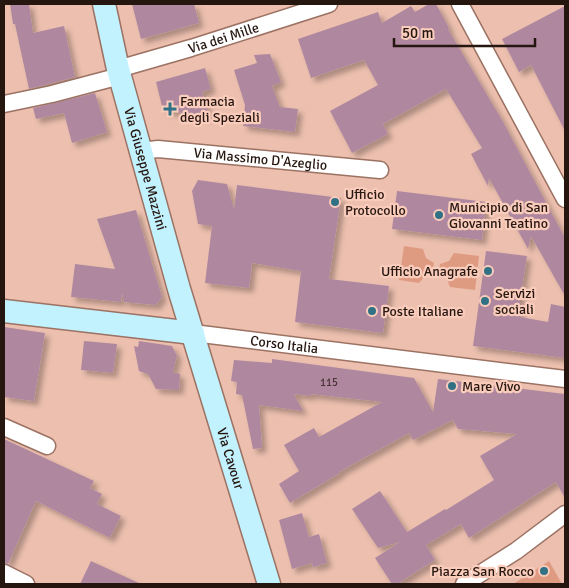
<svg xmlns="http://www.w3.org/2000/svg" width="569" height="588" font-family="Signika,sans-serif">
<defs>
<filter id="shadow"><feDropShadow dx="4.5" dy="4.5" stdDeviation="2.5" flood-color="#0004"/></filter>
</defs>
<rect width="100%" height="100%" fill="#ecbfae"/>
<path fill="#df9b82" d="M404 246 423 249 426 258 434 263 432 273 425 276 419 283 399 280Z
M454 253 479 256 475 290 450 287 446 277 439 274 440 264 449 261Z
M549 561 562 584H513Z"/>
<path fill="#af88a0" filter="url(#shadow)" d="M10 4H29L33 33 64 26 75 77 29 89 15 24H13Z
M132 4H194L199 23 141 39Z
M429 4H436L449 28 448 29 502 120 565 238V296L531 236 528 249 489 178 488 186 471 154 482 148 446 89 383 124 388 134 352 153 330 111 378 85 364 60 311 78 298 39 378 12 382 23 411 6 415 12Z
M565 6V131L531 65 519 72 502 39Z
M270 54 281 82 272 86 280 107 298 109 295 132 243 126 245 105 234 70 257 63 254 55Z
M205 68 211 89 202 92 209 117 163 110 156 82Z
M95 93 107 132 72 143 64 113 36 119 33 108Z
M198 180 227 184 234 209 237 185 341 198 329 279 389 286 383 333 295 322 301 271 252 263 249 288 205 283 212 226 198 224 192 191Z
M397 191 486 202 482 240 392 229Z
M136 210 162 297 156 305 124 302 122 293 121 302 71 297 75 264 115 269 97 219Z
M486 251 527 256 520 300V317L548 322 551 304 565 307V358L473 346Z
M4 327 45 333 34 401 4 397Z
M84 341 117 344 113 373 81 370Z
M139 341 172 346 177 356 173 372 180 374 179 390 156 389 148 374 139 371 134 346 138 347Z
M272 359 414 378 433 412 438 379 565 394V498L556 482 469 538 461 524 426 545 435 560 397 584H392L375 558 400 542 378 548 352 509 380 491 407 532 445 509 446 510 494 480 480 456 517 434 458 429 453 420 413 440 409 433 339 472 340 473 290 503 279 484 299 471 284 445 314 428 319 437 382 402 311 394 310 396 294 394 303 411 259 405 262 448 253 449 242 395 236 394 237 382 231 381 234 360 272 363Z
M4 439 94 481 90 488 102 494 97 504 121 516 110 538 36 501 8 564 4 563Z
M302 513 309 537 319 534 327 563 313 567 312 563 292 569 279 520Z
M91 561 141 584H80Z"/>
<g fill="none" stroke-linecap="round" stroke-linejoin="round">
<defs>
<g id="street">
<path d="M460 4 565 199"/>
<path id="s1" d="M118 69 191 48 329 4"/>
<path d="M4 104 52 94 120 76"/>
<path id="s2" d="M141 151 158 149 380 170"/>
<path id="s3" d="M193 333 565 379"/>
<path d="M4 427 47 446"/>
<path d="M4 573 26 584"/>
<path d="M464 584 516 551 565 514"/>
</g>
<g id="secondary">
<path id="s4" d="M104 4 118 69 179 289 269 584"/>
<path d="M4 311 193 333"/>
</g>
</defs>
<use href="#street" stroke="#9b7263" stroke-width="19"/>
<use href="#secondary" stroke="#9b7263" stroke-width="25"/>
<use href="#street" stroke="#fff" stroke-width="16"/>
<use href="#secondary" stroke="#c2f2fe" stroke-width="22"/>
</g>
<g fill="#317185" stroke="#f9ccbb" stroke-width="2">
<path d="M167.5 101.5h5v5h5v5h-5v5h-5v-5h-5v-5h5z"/>
<circle cx="335" cy="202" r="5"/>
<circle cx="439" cy="215" r="5"/>
<circle cx="488" cy="271" r="5"/>
<circle cx="485" cy="301" r="5"/>
<circle cx="372" cy="311" r="5"/>
<circle cx="452" cy="386" r="5"/>
<circle cx="544" cy="571" r="5"/>
</g>
<g text-anchor="middle" dominant-baseline="central" stroke-width="4.5" stroke-linejoin="round" paint-order="stroke">
<g font-size="11" fill="#483234">
<text x="329" y="382">115</text>
</g>
<g font-size="14" fill="#261610" stroke="#f9ccbb">
<text stroke="none"><textPath href="#s1" startOffset="110">Via dei Mille</textPath></text>
<text stroke="none"><textPath href="#s2" startOffset="120">Via Massimo D'Azeglio</textPath></text>
<text stroke="none"><textPath href="#s4" startOffset="170">Via Giuseppe Mazzini</textPath></text>
<text stroke="none"><textPath href="#s3" startOffset="92">Corso Italia</textPath></text>
<text stroke="none"><textPath href="#s4" startOffset="472">Via Cavour</textPath></text>
</g>
<g font-size="14" fill="#261610" stroke="#f9ccbb" text-anchor="start">
<text x="180" y="101">Farmacia<tspan x="180" dy="16">degli Speziali</tspan></text>
<text x="345" y="194">Ufficio<tspan x="345" dy="16">Protocollo</tspan></text>
<text x="449" y="207">Municipio di San<tspan x="449" dy="16">Giovanni Teatino</tspan></text>
<text x="478" y="271" text-anchor="end">Ufficio Anagrafe</text>
<text x="495" y="293">Servizi<tspan x="495" dy="16">sociali</tspan></text>
<text x="382" y="311">Poste Italiane</text>
<text x="462" y="386">Mare Vivo</text>
<text x="534" y="571" text-anchor="end">Piazza San Rocco</text>
</g>
</g>
<rect width="569" height="588" fill="none" stroke="#261610" stroke-width="10"/>
<path d="M394 38v8h141v-8" fill="none" stroke="#261610" stroke-width="2.5"/>
<text x="402" y="38" font-size="15" fill="#261610" stroke="#f9ccbb" stroke-width="4" paint-order="stroke">50 m</text>
</svg>
